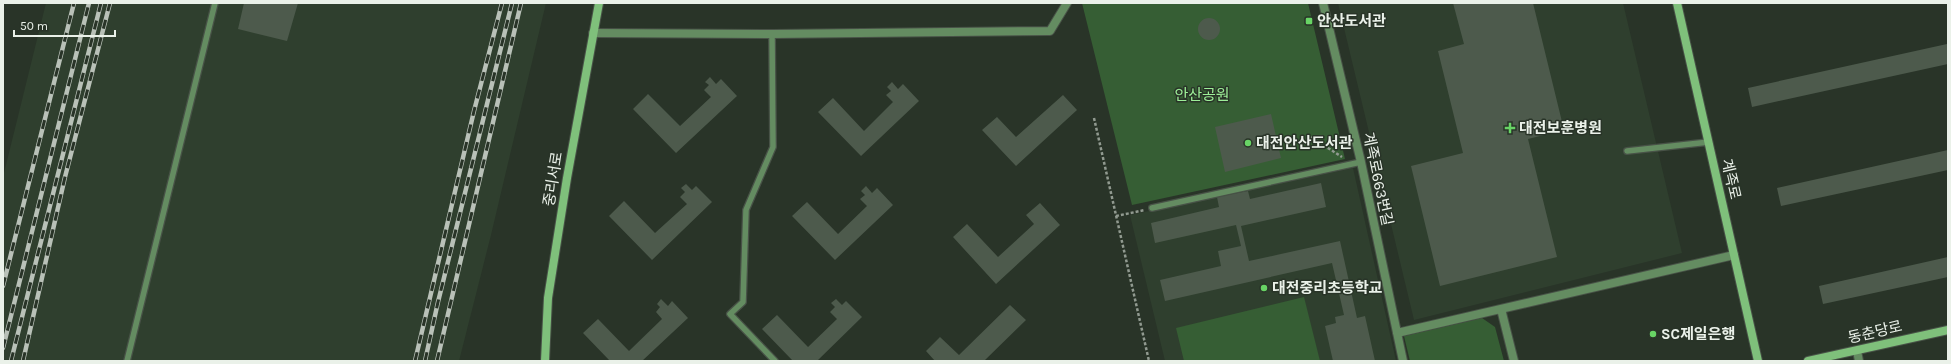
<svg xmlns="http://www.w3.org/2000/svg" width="1951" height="364" font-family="Karla,'Noto Sans KR',sans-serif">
<rect width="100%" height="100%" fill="#293428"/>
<path fill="#2f3f2e" d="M46 3H546L491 235 459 361H3V177Z
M1338 3H1623L1682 253 1414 320Z
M1353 168 1396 361H1165L1130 215Z"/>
<path fill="#365e34" d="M1082 3H1308L1345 159 1132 205Z
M1304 297 1320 361H1184L1176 328Z
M1482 318 1495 327 1504 361H1410L1404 336Z"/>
<path fill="#4d5a4c" d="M244 3H298L287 41 238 29Z
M1453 3H1533L1564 130 1528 139 1557 257 1440 286 1411 166 1463 153 1438 51 1464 44Z
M1198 29a11 11 0 1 1 22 0a11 11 0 1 1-22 0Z
M1947 44 1948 64 1752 107 1748 88Z
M710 77 716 84 721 79 737 96 676 153 633 109 648 94 680 126 711 97 704 90 709 85 705 82Z
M892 82 898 89 903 84 919 101 861 156 818 112 833 98 864 131 893 102 886 95 891 91 887 87Z
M1063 95 1077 110 1016 166 982 130 997 117 1016 137Z
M1271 114 1281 158 1225 172 1215 127Z
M1948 150V170L1781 206 1777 188Z
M1321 183 1326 207 1241 226 1249 261 1340 241 1357 318 1365 316 1375 361H1333L1325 326 1336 323 1335 317 1344 315 1332 263 1165 301 1160 280 1221 266 1218 251 1241 246 1236 225 1155 243 1151 223 1219 207 1217 197 1248 191 1250 199Z
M686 184 692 190 696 186 712 202 652 260 609 216 624 201 655 233 687 204 680 197 685 192 681 188Z
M866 186 872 193 877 188 893 205 835 260 792 216 807 202 838 234 867 206 860 199 865 195 861 191Z
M1040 203 1060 225 996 284 953 237 967 224 998 257 1034 224 1026 215Z
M1948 257V277L1823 304 1819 286Z
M661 299 668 306 672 301 688 318 642 361H610L583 333 598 319 629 351 662 319 656 312 660 307 657 304Z
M836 299 842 305 846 301 862 317 817 361H793L762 329 777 315 808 347 837 319 830 312 835 307 831 303Z
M1010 305 1026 320 984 361H935L926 351 940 337 959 355Z"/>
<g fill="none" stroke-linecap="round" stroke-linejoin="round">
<defs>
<path id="lane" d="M772 34 773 147 746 210 743 302 730 314 775 361
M1627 151 1709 142
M1152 208 1361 162
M127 361 215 3"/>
<path id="street" d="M1323 3 1361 162 1403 361
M593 33 772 34 1050 31 1067 3
M1501 309 1514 361
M1397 333 1734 255
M1857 351 1859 361"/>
<path id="secondary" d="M1677 3 1758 361
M545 361 548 298 567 178 599 3
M1808 361 1948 330"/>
</defs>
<use href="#lane" stroke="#485247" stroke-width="8"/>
<use href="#street" stroke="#485247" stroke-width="10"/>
<use href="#secondary" stroke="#485247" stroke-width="10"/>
<path stroke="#919a90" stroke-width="2.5" stroke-dasharray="3 2" stroke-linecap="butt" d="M1094 118 1149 361
M1311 137 1342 157
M1116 216 1145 210"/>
<use href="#lane" stroke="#648c61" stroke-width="5.5"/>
<use href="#street" stroke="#648c61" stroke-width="8"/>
<use href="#secondary" stroke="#7fc07b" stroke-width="8"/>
<defs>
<path id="rail" d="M3 286 74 3
M3 348 89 3
M11 361 101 3
M23 361 65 177 110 3
M415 361 474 111 502 3
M425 361 438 302 512 3
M437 361 521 3"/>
</defs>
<use href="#rail" stroke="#b9c1b8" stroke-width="4.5"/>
<use href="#rail" stroke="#293428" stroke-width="3" stroke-dasharray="9" stroke-linecap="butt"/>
</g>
<g fill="#68d465" stroke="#293428" stroke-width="1.5">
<rect x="1305" y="17" width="8" height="8" rx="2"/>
<path d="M1508 122h4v4h4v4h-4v4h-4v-4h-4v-4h4z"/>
<circle cx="1248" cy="143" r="4"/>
<circle cx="1264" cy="288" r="4"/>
<circle cx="1653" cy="334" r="4"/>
</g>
<g text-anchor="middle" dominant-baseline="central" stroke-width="3" stroke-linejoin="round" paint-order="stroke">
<g font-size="15" font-weight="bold" fill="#eaf1e9" stroke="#293428" text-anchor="start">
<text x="1317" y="21">안산도서관</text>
<text x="1519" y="128">대전보훈병원</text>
<text x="1256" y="143">대전안산도서관</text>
<text x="1272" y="288">대전중리초등학교</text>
<text x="1661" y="334">SC제일은행</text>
</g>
<g font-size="15" fill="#9def98" stroke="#293428">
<text x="1202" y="95">안산공원</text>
</g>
<g font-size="15" fill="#eaf1e9" stroke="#293428">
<text transform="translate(553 179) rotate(-81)">중리서로</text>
<text transform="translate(1378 179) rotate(78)">계족로663번길</text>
<text transform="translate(1731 179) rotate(77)">계족로</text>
<text transform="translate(1875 332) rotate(-13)">동춘당로</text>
</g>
</g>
<rect width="1951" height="364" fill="none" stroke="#eaf1e9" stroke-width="8"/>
<path d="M14 30v6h101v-6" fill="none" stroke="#eaf1e9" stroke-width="2"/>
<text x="20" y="30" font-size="12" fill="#eaf1e9" stroke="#293428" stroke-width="3" paint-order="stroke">50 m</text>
</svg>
